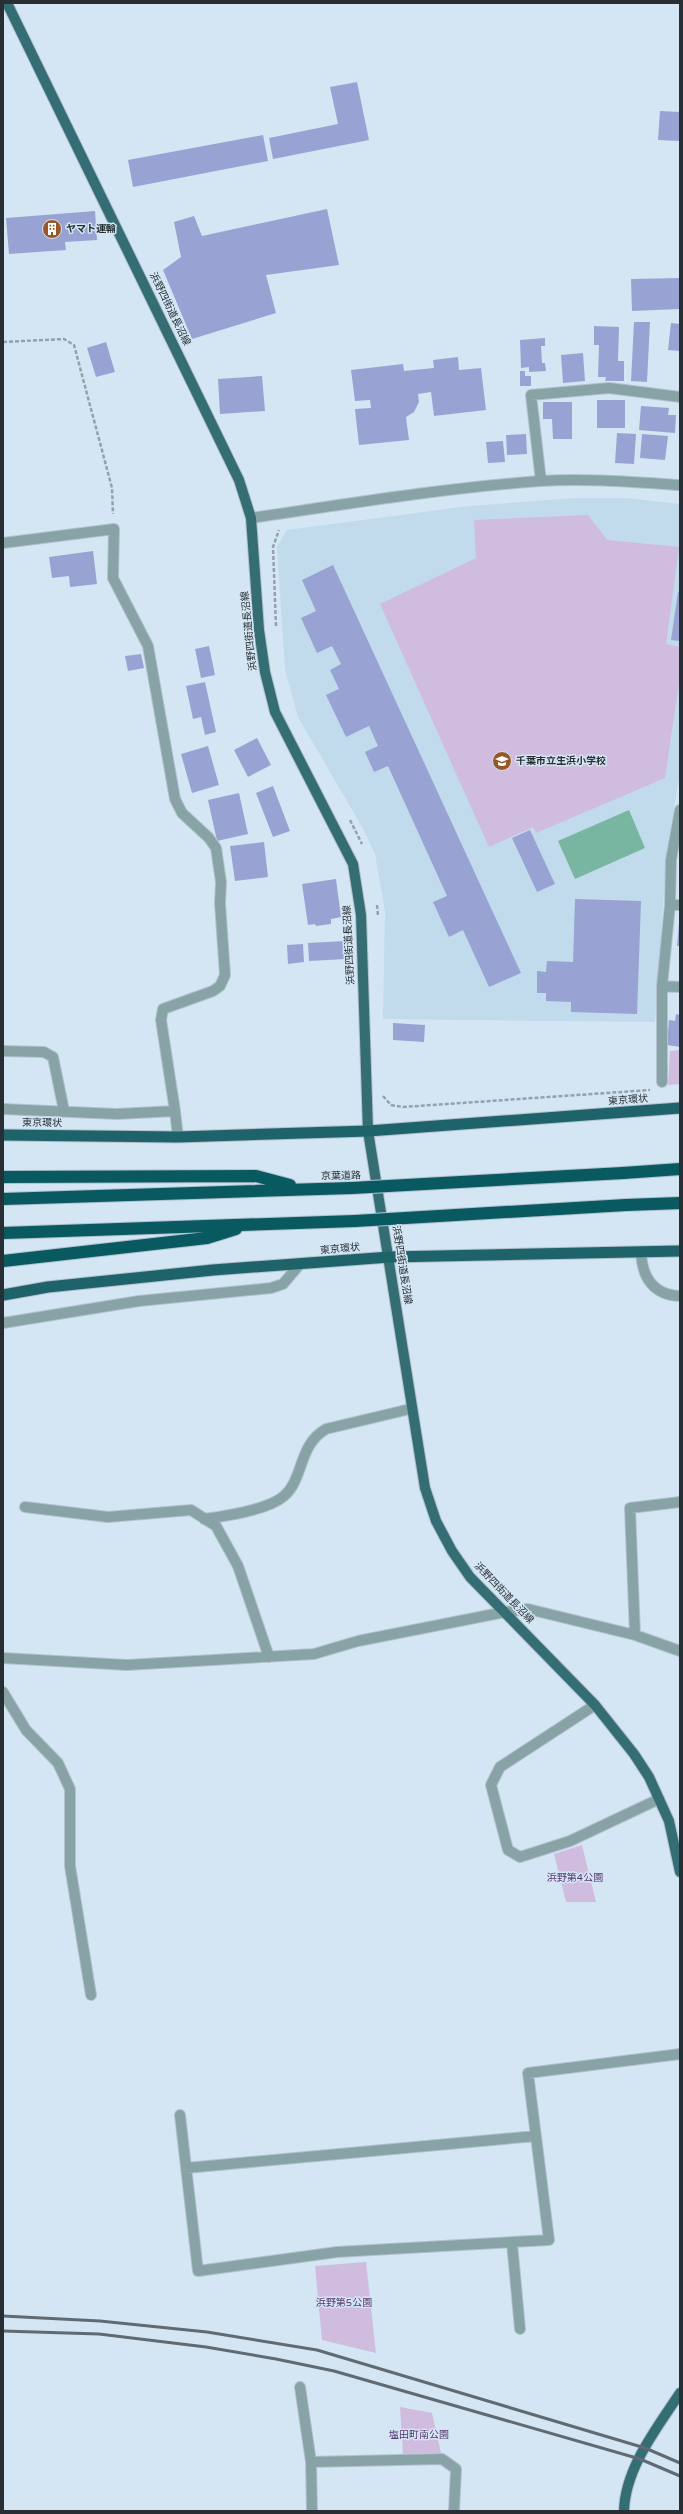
<svg xmlns="http://www.w3.org/2000/svg" width="683" height="2514" font-family="'Varela Round','Noto Sans JP',sans-serif">
<rect width="100%" height="100%" fill="#d4e6f4"/>
<path fill="#c1daec" d="M576 498H627L680 504V773L667 847 655 1022 383 1019 385 911 375 854 362 827 298 717 285 669 277 546 287 530 469 506Z"/>
<path fill="#cfbcde" d="M588 515 607 540 679 547 666 644 680 647V676L665 778 536 833 533 827 489 847 380 604 476 558 474 520Z
M680 1050V1084L668 1085 670 1051Z
M582 1845 596 1902H566L554 1854Z
M366 2262 376 2353 322 2340 315 2266Z
M400 2407 432 2413 441 2453 403 2454Z"/>
<path fill="#79b6a1" d="M629 810 645 848 575 879 558 841Z"/>
<path fill="#99a3d3" d="M357 82 369 140 273 159 269 138 338 124 330 87Z
M660 111 680 112V141L658 140Z
M263 135 268 161 133 187 128 160Z
M327 209 339 265 266 275 276 313 192 339 163 270 181 257 174 222 194 216 202 236Z
M95 211 97 240 65 242 66 250 9 254 6 218Z
M680 278V309L632 311 631 279Z
M634 322H650L647 382 631 381Z
M671 323 680 324V351L668 350Z
M594 326 619 327 618 361H624V381H605L606 377H598L599 345H594Z
M545 338V346H541L542 363H545L546 371 529 372V367L521 368 520 340Z
M106 342 115 372 96 377 87 348Z
M583 353 585 381 563 383 561 355Z
M458 357 459 370 481 368 486 410 434 416 431 392 418 394 419 402 414 412 406 417 409 440 359 445 355 409 371 408 370 400 355 401 351 370 403 364 404 371 434 368 433 360Z
M520 371H525V376H531V386H520Z
M262 376 265 411 220 414 218 379Z
M597 400H625V428H597Z
M543 402H572V439H553L552 419H543Z
M641 406 669 408 668 415H676L675 433 639 430Z
M617 433 636 434 634 464 615 463Z
M526 434 527 454 507 455 506 435Z
M642 434 668 436 665 460 640 458Z
M503 441 505 462 488 463 486 442Z
M93 551 97 584 70 587 69 576 52 578 49 557Z
M333 565 521 973 489 987 463 930 449 937 433 902 447 896 388 766 374 772 365 752 378 746 369 726 346 737 326 695 339 689 330 670 341 664 332 646 317 653 301 618 316 611 302 580Z
M678 592 680 593V641L671 640Z
M209 646 215 675 201 678 195 649Z
M141 654 144 668 128 671 125 656Z
M205 682 216 732 205 735 201 717 193 719 186 686Z
M257 738 271 765 248 777 234 750Z
M208 746 219 785 192 793 181 754Z
M273 786 290 831 273 837 256 793Z
M239 793 248 834 217 841 208 800Z
M530 830 555 884 537 892 512 838Z
M264 842 268 877 235 881 230 846Z
M336 879 341 917 331 919V924L316 926 315 924 308 925 302 884Z
M575 899 641 901 637 1014 571 1012V1002L546 1001V993H537V971L546 972 547 961 573 962Z
M679 923H680V946H677Z
M345 941 346 959 309 961 308 943Z
M303 944 304 962 288 964 287 945Z
M676 1014 680 1015V1047L667 1045 669 1020 675 1021Z
M393 1023 425 1025 424 1042 393 1040Z"/>
<g fill="none" stroke-linecap="round" stroke-linejoin="round">
<defs>
<path id="minor" d="M541 481 531 395 609 388 680 397
M3 543 114 529 113 578 148 646 175 799 182 813 209 838 216 848 221 882 220 903 225 975 220 986 213 991 163 1009 161 1020 175 1111
M670 905H680
M662 986 680 987
M3 1051 44 1052 53 1057 64 1111
M662 1082V986L670 905 671 860 680 810
M3 1109 117 1114 175 1111 178 1137
M641 1252C642 1277 653 1295 680 1296
M3 1323 139 1301 271 1288 283 1284 300 1264
M25 1507 108 1517 191 1510 216 1526 238 1566 269 1657
M204 1519C226 1516 268 1510 284 1496 304 1479 298 1445 326 1429L410 1409
M635 1635 630 1508 680 1502
M3 1658 127 1665 314 1654 358 1641 505 1612 528 1609 635 1635 680 1651
M3 1692 26 1730 58 1763 70 1789V1866L91 1995
M595 1705 500 1767 491 1785 508 1850 520 1857 570 1841 659 1799
M180 2115 198 2271 337 2252 549 2240 528 2073 680 2054
M186 2168 536 2136
M512 2243 520 2329
M300 2387 311 2462
M312 2511 311 2462 442 2459 456 2469 454 2511"/>
<path id="tertiary" d="M251 518C347 504 444 488 540 481 587 478 634 482 680 485"/>
<path id="primary" d="M7 3 239 480 251 518 259 630 265 672 275 712 353 864 361 915 368 1131 425 1488 436 1521 452 1551 470 1577 595 1705 634 1754 649 1777 669 1821 680 1872
M624 2511C625 2468 657 2428 680 2393"/>
<path id="trunk" d="M3 1135 178 1137 368 1131 680 1108
M3 1295 48 1287 213 1270 390 1257 680 1251"/>
<path id="motorway" d="M623 1173 680 1169
M3 1177 256 1176 290 1185
M3 1199 352 1188
M626 1205 680 1203
M3 1233 355 1221
M3 1261 207 1238 236 1229"/>
</defs>
<use href="#minor" stroke="#b2c1ce" stroke-width="12"/>
<use href="#tertiary" stroke="#b2c1ce" stroke-width="12"/>
<use href="#primary" stroke="#b2c1ce" stroke-width="12"/>
<use href="#trunk" stroke="#b2c1ce" stroke-width="13"/>
<use href="#motorway" stroke="#b2c1ce" stroke-width="14"/>
<path stroke="#93a1ac" stroke-width="2.5" stroke-dasharray="4 2" stroke-linecap="butt" d="M3 342 64 339 74 345 112 488 113 514
M276 626 273 547 279 530
M350 820 362 844
M377 905 378 916
M383 1096 391 1105 403 1107 650 1090"/>
<use href="#minor" stroke="#87a3a6" stroke-width="10"/>
<use href="#tertiary" stroke="#87a3a6" stroke-width="10"/>
<use href="#primary" stroke="#356d74" stroke-width="10"/>
<use href="#trunk" stroke="#1f636a" stroke-width="11"/>
<use href="#motorway" stroke="#095961" stroke-width="12"/>
<path stroke="#606a72" stroke-width="3" d="M3 2316 100 2321 207 2332 317 2350 645 2448 680 2463
M3 2331 99 2334 206 2347 276 2359 334 2371 640 2459 680 2476"/>
<defs>
<path id="motorway-bridge" d="M352 1188 623 1173
M355 1221 626 1205"/>
</defs>
<use href="#motorway-bridge" stroke="#b2c1ce" stroke-width="14" stroke-linecap="butt"/>
<use href="#motorway-bridge" stroke="#095961" stroke-width="12"/>
</g>
<defs>
<symbol id="building-disc" viewBox="-11 -11 22 22"><circle r="9.5" fill="#995626" stroke="#d4e6f4"/><path d="M-4-6H4V6H1V3H-1V6H-4ZM-2.5-4.3h1.7v1.8h-1.7ZM.8-4.3h1.7v1.8H.8ZM-2.5-1h1.7V.8h-1.7ZM.8-1h1.7V.8H.8Z" fill="#fff"/></symbol>
<symbol id="school-disc" viewBox="-11 -11 22 22"><circle r="9.5" fill="#995626" stroke="#d4e6f4"/><path d="M0-5L7-2L0 1L-7-2ZM-4 1L0 2.5L4 1V4Q0 6-4 4Z" fill="#fff"/></symbol>
</defs>
<g fill-rule="evenodd">
<use href="#building-disc" x="41" y="218" width="22" height="22"/>
<use href="#school-disc" x="491" y="750" width="22" height="22"/>
</g>
<g text-anchor="middle" dominant-baseline="central" stroke-width="3" stroke-linejoin="round" paint-order="stroke">
<g font-size="10" font-weight="bold" fill="#282f34" stroke="#d4e6f4" text-anchor="start">
<text x="66" y="229">ヤマト運輸</text>
<text x="516" y="761">千葉市立生浜小学校</text>
</g>
<g font-size="10" fill="#282f34" stroke="#d4e6f4">
<text transform="translate(170 309) rotate(64)">浜野四街道長沼線</text>
<text transform="translate(249 631) rotate(-96)">浜野四街道長沼線</text>
<text transform="translate(349 945) rotate(-93)">浜野四街道長沼線</text>
<text transform="translate(628 1100) rotate(-4)">東京環状</text>
<text transform="translate(42 1123) rotate(1)">東京環状</text>
<text transform="translate(341 1176) rotate(-1)">京葉道路</text>
<text transform="translate(340 1249) rotate(-5)">東京環状</text>
<text transform="translate(402 1265) rotate(81)">浜野四街道長沼線</text>
<text transform="translate(504 1593) rotate(46)">浜野四街道長沼線</text>
</g>
<g font-size="10" fill="#58366f" stroke="#d4e6f4">
<text x="575" y="1878">浜野第4公園</text>
<text x="344" y="2303">浜野第5公園</text>
<text x="419" y="2435">塩田町南公園</text>
</g>
</g>
<rect width="683" height="2514" fill="none" stroke="#282f34" stroke-width="8"/>
</svg>
